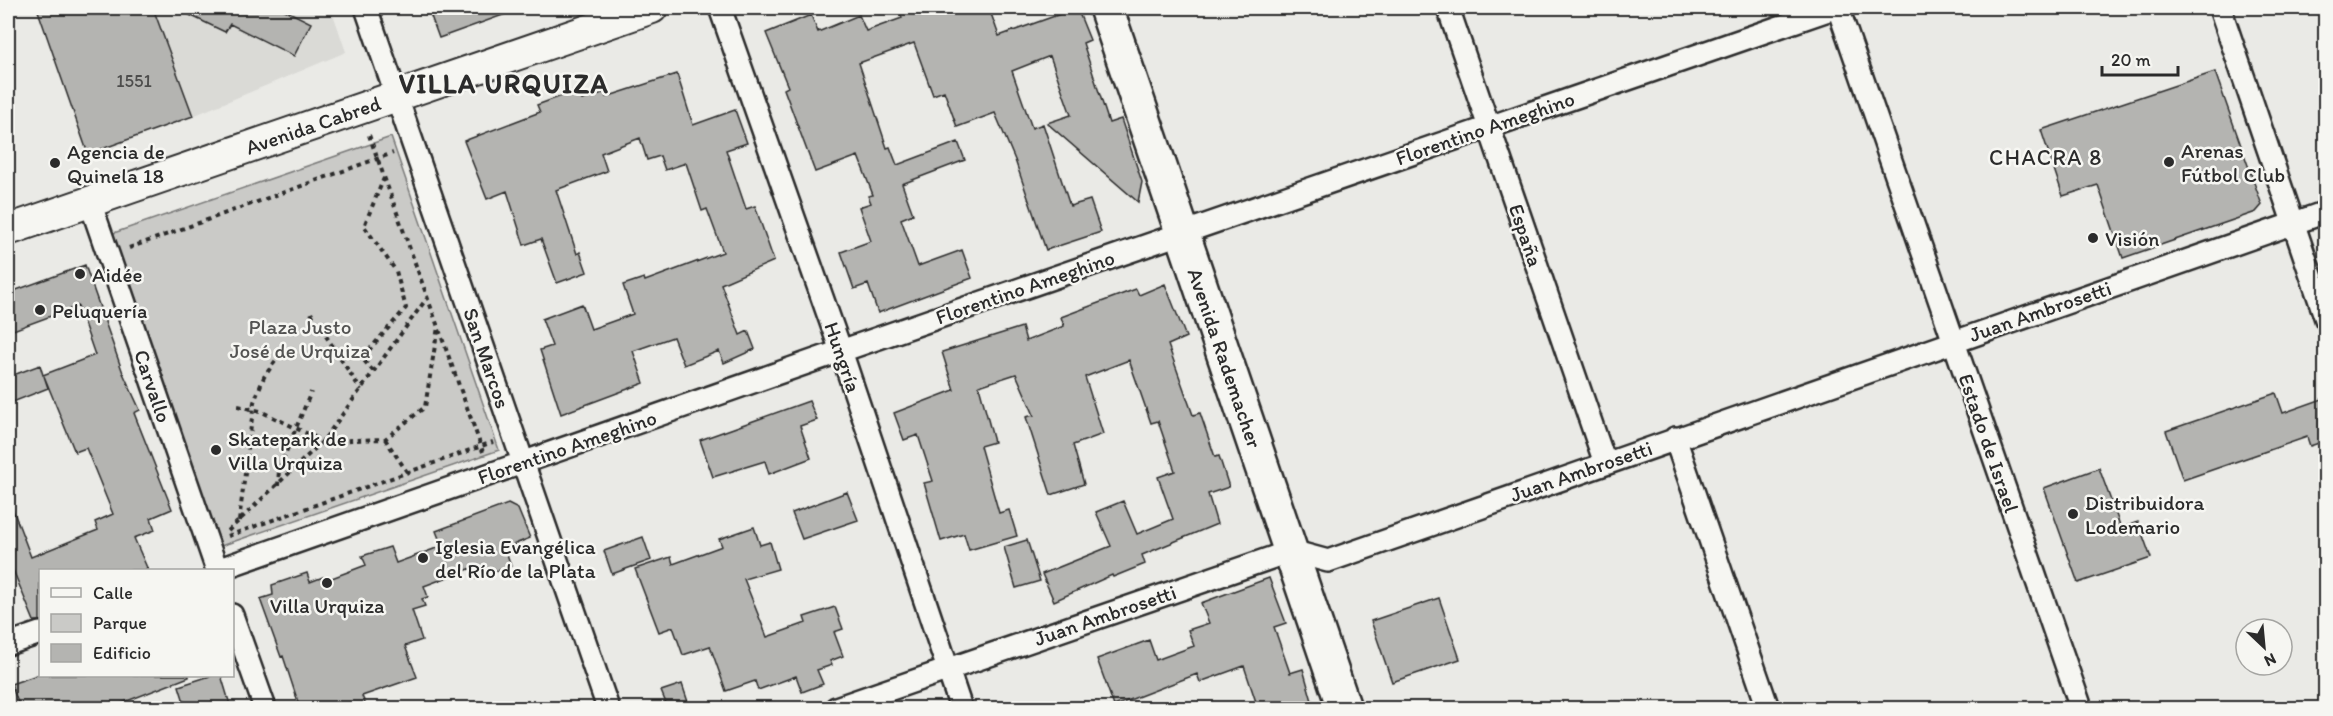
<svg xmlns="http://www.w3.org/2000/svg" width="2333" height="716" font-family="Itim,sans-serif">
<rect width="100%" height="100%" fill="#eaeae6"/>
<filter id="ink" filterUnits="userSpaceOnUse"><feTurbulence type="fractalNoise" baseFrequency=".0167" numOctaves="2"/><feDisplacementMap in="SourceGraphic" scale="12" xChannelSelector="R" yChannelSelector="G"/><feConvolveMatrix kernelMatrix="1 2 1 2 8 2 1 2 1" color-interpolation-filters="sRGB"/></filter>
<g filter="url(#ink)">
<path fill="#dadad6" d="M37 8H331L346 52 193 116 88 154Z"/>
<path fill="#cacac7" stroke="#7a7a79" stroke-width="1.5" d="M391 137 499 450 212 549 108 235Z"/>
<path fill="#b4b4b1" stroke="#2b2b2b" stroke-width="1.5" d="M37 8H153L193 116 88 154Z
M175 8H281L311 23 294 56 230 24 225 32Z
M428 8H516L517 10 439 38Z
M898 8H989L999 36 1077 8 1090 40 1083 43 1109 123 1121 119 1142 182 1138 202 1047 123 1071 115 1050 56 1012 71 1032 128 1043 124 1070 206 1090 200 1101 232 1046 250 1015 160 995 113 957 127 944 91 933 95 914 43 859 63 887 148 890 147 897 165 958 142 965 160 902 184 913 214 901 219 918 266 962 250 972 278 878 313 868 284 854 289 841 252 871 241 859 207 871 203 868 196 873 195 858 156 815 172 784 89 788 87 766 33 811 15 818 32 859 15 866 31 902 18Z
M2215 72 2262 205 2256 212 2123 258 2098 185 2063 196 2041 130Z
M677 74 693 125 735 110 747 143 726 150 746 209 755 206 774 261 721 284 740 335 748 331 755 349 724 363 719 351 684 365 673 337 633 351 644 383 561 414 540 350 552 346 542 319 582 304 591 329 633 314 623 285 644 278 645 281 723 252 707 209 702 211 686 163 665 170 660 156 647 160 640 138 601 153 607 171 556 190 577 254 580 252 587 272 557 283 541 239 524 245 507 191 487 199 464 141 540 112 537 105 578 90 582 100 605 92 606 97Z
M85 265 123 373 140 410 134 413 172 509 151 518 155 530 134 538 148 570H40V621H34L13 570H8V566L11 565 8 556V502H10L31 557 98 530 95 522 113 514 86 448 75 452 44 376 48 388 8 404V377L40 365 43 375 95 355 78 306 8 332V293Z
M1165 284 1186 337 1168 345 1193 415 1200 413 1215 457 1219 456 1229 487 1208 494 1217 524 1142 555 1145 564 1113 577 1112 575 1054 601 1042 574 1111 546 1096 512 1123 501 1137 534 1173 519 1158 477 1175 471 1158 421 1151 423 1129 360 1085 377 1103 434 1073 445 1084 484 1051 495 1026 417 1034 415 1016 374 979 386 994 442 980 446 999 513 1009 510 1017 536 969 550 964 534 941 541 924 483 933 481 918 435 904 440 894 413 954 390 942 352 1022 327 1026 341 1064 326 1061 317 1136 289 1139 295Z
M2276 393 2283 413 2325 398V441L2310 446 2307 437 2183 480 2166 431Z
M809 401 817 420 800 426 811 458 769 474 765 461 713 477 700 440Z
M2099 468 2121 528 2138 522 2151 558 2078 583 2044 488Z
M847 492 858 520 802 539 792 513Z
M508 504 518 509 530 538 505 548 511 566 476 579 472 568 424 586 428 597 422 599 425 606 412 610 422 640 405 646 417 677 362 696 367 708H300L283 656 281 657 260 599 273 595 272 585 307 573 310 582 323 577 324 581 366 565 362 556 390 547 396 563 442 546 436 531Z
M754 527 760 545 770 542 778 569 744 579 767 637 806 623 804 617 835 607 843 629 834 632 843 656 830 661 832 665 817 670 823 684 802 692 796 676 758 690 755 681 726 691 710 646 683 655 673 627 659 632 635 569 671 557 673 564 722 546 719 539Z
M643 537 651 560 612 574 604 551Z
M1027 540 1040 581 1016 588 1004 547Z
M1269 578 1286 623 1274 627 1290 673 1303 669 1314 708H1258L1244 666 1200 682 1197 674 1114 706 1097 659 1149 640 1156 660 1194 646 1188 630 1209 623 1201 603Z
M1439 598 1460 659 1392 682 1371 621Z
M37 675H189V677L109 708H20L11 684Z
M213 675H221L231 708H186L179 686Z
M682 684 690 708H668L661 691Z"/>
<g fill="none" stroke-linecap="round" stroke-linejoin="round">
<defs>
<path id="street" d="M366 8 608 708
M720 8 841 351 961 708
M1448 8 1605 463
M1838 8 2081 708
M2220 8 2326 319
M90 202 217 570
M1675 438 1768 708
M217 570 841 351 1834 8
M232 615 265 708
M8 644 40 633
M836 708 1291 551 1328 561 2326 212"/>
<path id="secondary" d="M8 230 652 8"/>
<path id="primary" d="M1106 8 1344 708"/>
</defs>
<use href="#street" stroke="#2b2b2b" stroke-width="26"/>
<use href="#secondary" stroke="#2b2b2b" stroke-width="34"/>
<use href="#primary" stroke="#2b2b2b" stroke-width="38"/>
<path stroke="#2b2b2b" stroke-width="4" stroke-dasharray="4.5 4.5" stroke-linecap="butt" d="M369 135 483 452
M129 248 393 153
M311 313 361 390
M373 371 362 358 406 308 396 271 364 226 384 178
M238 406 260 411 323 441 385 439 425 407 438 327
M385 439 407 472
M278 486 279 469 311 392
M239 521 254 402 264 377 279 356
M228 531 323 441 427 298
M228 536 493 442"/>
<use href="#street" stroke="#f6f6f2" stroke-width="21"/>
<use href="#secondary" stroke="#f6f6f2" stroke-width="30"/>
<use href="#primary" stroke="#f6f6f2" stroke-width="33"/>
</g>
</g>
<g fill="#2b2b2b" stroke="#f6f6f2" stroke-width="2">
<circle cx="2169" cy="162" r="6"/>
<circle cx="55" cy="163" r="6"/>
<circle cx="2093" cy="238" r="6"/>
<circle cx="80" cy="274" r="6"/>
<circle cx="40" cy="310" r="6"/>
<circle cx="216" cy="450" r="6"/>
<circle cx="2073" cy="514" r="6"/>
<circle cx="423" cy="558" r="6"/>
<circle cx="327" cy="583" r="6"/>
</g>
<g text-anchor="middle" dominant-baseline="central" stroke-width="5" stroke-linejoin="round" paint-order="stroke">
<g font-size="18" fill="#4d4d4c">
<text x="134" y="81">1551</text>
</g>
<g font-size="21" fill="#2b2b2b" stroke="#f6f6f2">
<text transform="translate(313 125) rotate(-19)">Avenida Cabred</text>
<text transform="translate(1485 128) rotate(-19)">Florentino Ameghino</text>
<text transform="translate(1526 235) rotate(71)">España</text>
<text transform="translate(1025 287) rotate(-19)">Florentino Ameghino</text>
<text transform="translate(2040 311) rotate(-19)">Juan Ambrosetti</text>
<text transform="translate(843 357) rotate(71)">Hungría</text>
<text transform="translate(487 358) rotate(71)">San Marcos</text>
<text transform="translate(1225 358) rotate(71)">Avenida Rademacher</text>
<text transform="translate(153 386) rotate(71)">Carvallo</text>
<text transform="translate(1989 443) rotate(71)">Estado de Israel</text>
<text transform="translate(567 447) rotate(-19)">Florentino Ameghino</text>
<text transform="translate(1581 471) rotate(-19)">Juan Ambrosetti</text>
<text transform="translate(1105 615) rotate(-19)">Juan Ambrosetti</text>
</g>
<g font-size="21" fill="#2b2b2b" stroke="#f6f6f2" text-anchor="start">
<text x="2181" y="150">Arenas<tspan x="2181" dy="24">Fútbol Club</tspan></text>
<text x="67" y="151">Agencia de<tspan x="67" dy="24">Quinela 18</tspan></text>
<text x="2105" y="238">Visión</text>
<text x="92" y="274">Aidée</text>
<text x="52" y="310">Peluquería</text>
<text x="228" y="438">Skatepark de<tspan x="228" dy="24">Villa Urquiza</tspan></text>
<text x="2085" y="502">Distribuidora<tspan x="2085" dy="24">Lodemario</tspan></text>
<text x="435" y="546">Iglesia Evangélica<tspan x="435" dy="24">del Río de la Plata</tspan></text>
<text x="327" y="605" text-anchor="middle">Villa Urquiza</text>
</g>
<g font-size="21" fill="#535352" stroke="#f6f6f2">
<text x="300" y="326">Plaza Justo<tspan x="300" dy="24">José de Urquiza</tspan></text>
</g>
<g font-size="22" letter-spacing="1.5" fill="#2b2b2b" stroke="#f6f6f2">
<text x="2046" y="157">CHACRA 8</text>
</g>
<g font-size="27" font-weight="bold" letter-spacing="1.5" fill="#2b2b2b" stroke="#f6f6f2">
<text x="504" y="83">VILLA URQUIZA</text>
</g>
</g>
<rect width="2333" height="716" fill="none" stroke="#f6f6f2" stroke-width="30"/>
<rect x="15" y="15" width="2303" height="686" fill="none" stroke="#2b2b2b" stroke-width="2" filter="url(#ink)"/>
<rect x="39" y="569" width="195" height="108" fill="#f6f6f2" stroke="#a5a5a2" stroke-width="1.5"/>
<rect x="51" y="588" width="30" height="9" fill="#f6f6f2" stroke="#a5a5a2" stroke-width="1.5"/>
<text x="93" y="599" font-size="18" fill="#2b2b2b">Calle</text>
<rect x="51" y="614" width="30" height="18" fill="#cacac7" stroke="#a5a5a2" stroke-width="1.5"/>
<text x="93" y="629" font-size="18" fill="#2b2b2b">Parque</text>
<rect x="51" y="644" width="30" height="18" fill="#b4b4b1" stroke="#a5a5a2" stroke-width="1.5"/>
<text x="93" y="659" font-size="18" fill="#2b2b2b">Edificio</text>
<g transform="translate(2264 647) rotate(154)"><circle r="28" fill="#f6f6f2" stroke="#a5a5a2" stroke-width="1.5"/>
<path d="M0-4.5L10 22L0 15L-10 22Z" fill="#2b2b2b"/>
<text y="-9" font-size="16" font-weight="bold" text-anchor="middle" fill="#2b2b2b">N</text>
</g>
<path d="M2102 66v9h76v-9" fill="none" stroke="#2b2b2b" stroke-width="3"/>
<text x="2111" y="66" font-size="18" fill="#2b2b2b" stroke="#f6f6f2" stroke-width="4.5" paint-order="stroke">20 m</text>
</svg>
